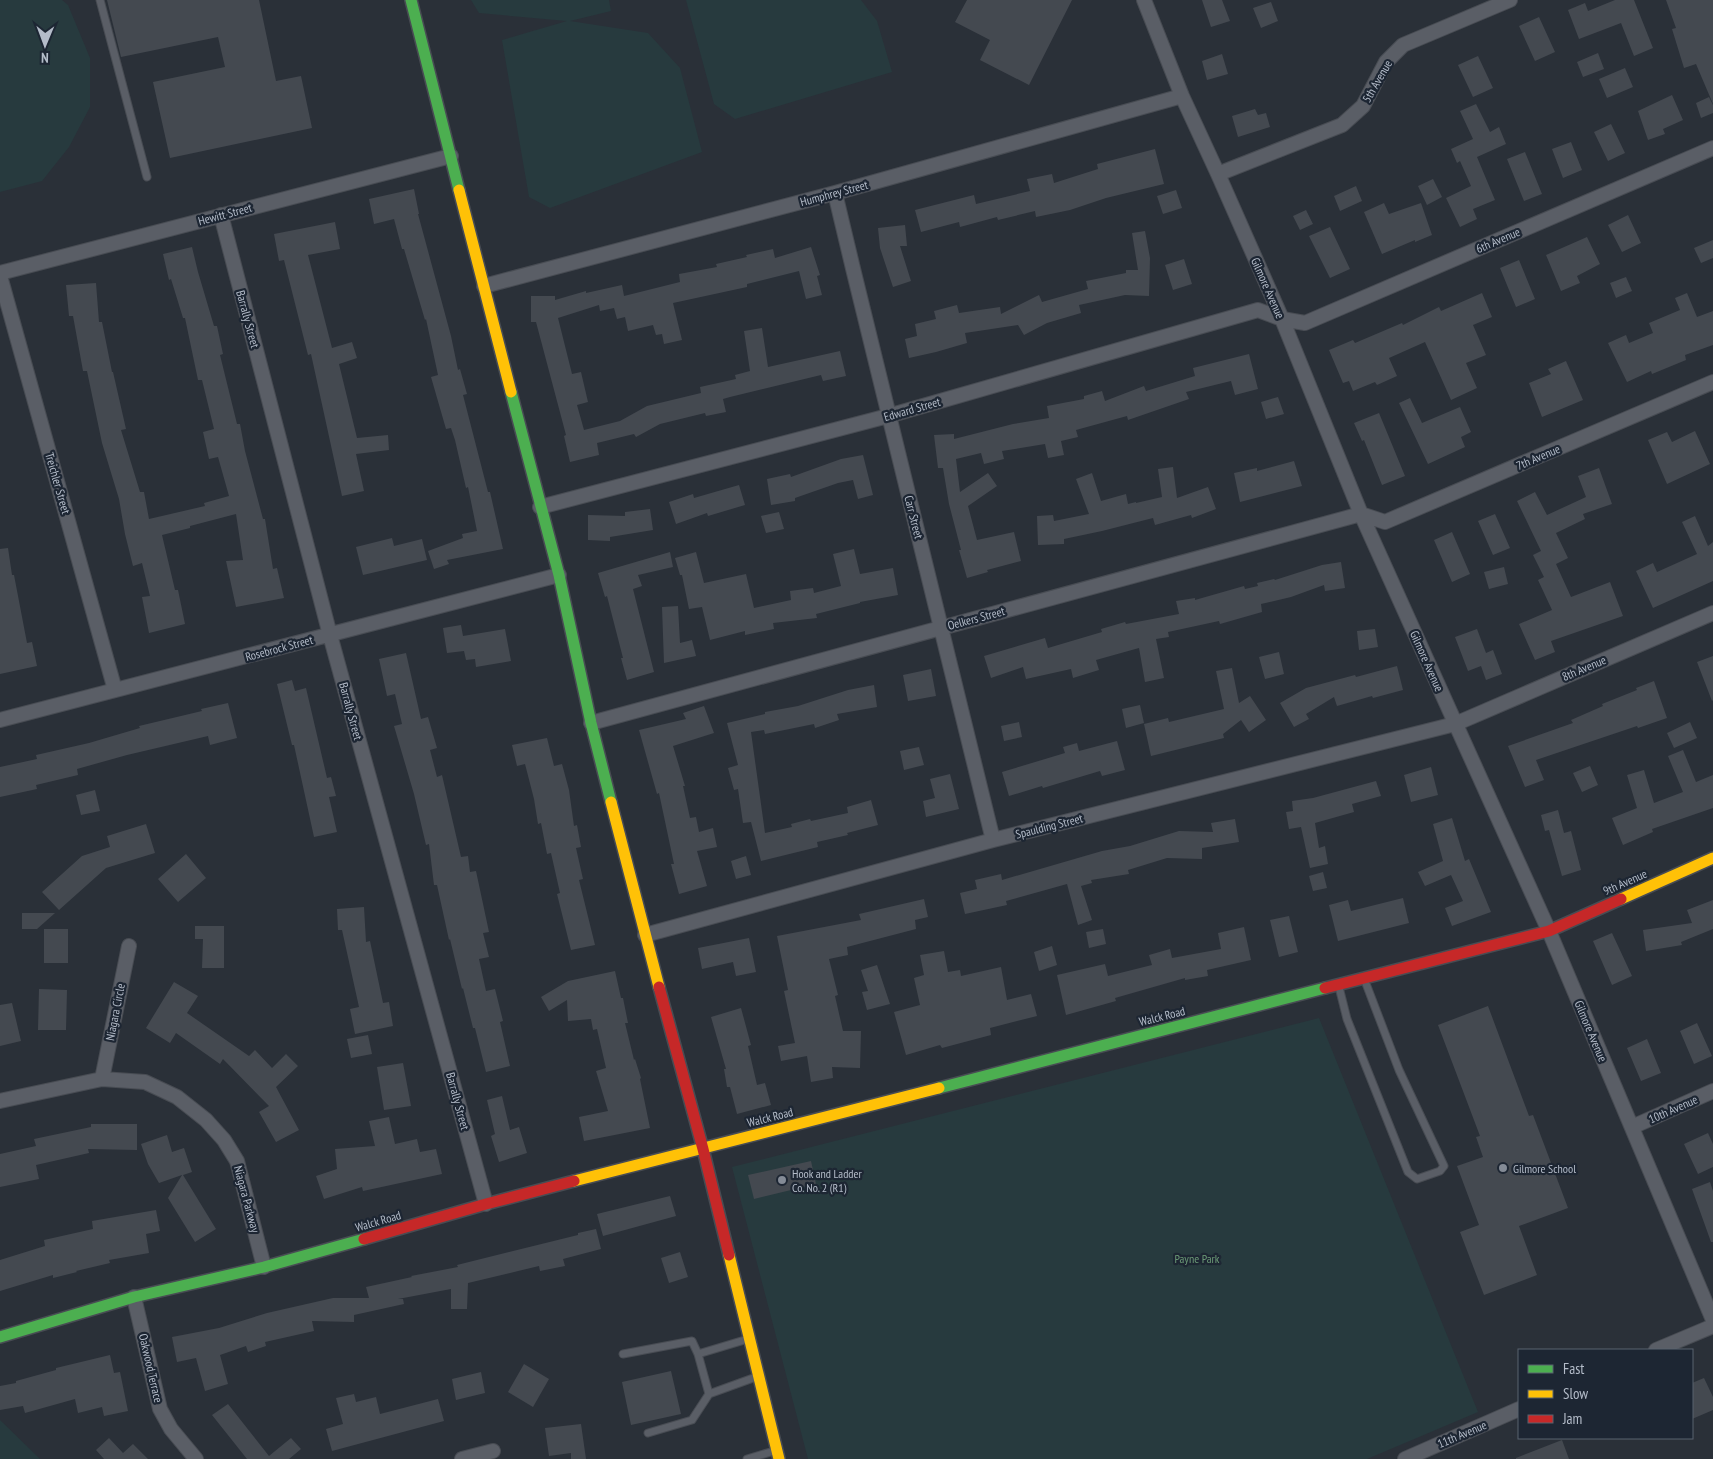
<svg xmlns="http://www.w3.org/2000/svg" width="1713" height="1459" font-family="'PT Sans Narrow',sans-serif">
<rect width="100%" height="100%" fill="#2a3038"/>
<path fill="#273a3e" d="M0 0H62L68 5 90 58V107L69 147 42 181 0 192Z
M471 0H609L611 11 570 21 648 33 680 68 702 152 550 208 529 197 502 40 567 21 479 13Z
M686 0H861L877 21 892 72 735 119 714 104Z
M1319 1018 1478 1412 1367 1459H808L732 1167Z
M0 1420 40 1459H0Z"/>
<path fill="#444950" d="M107 0H259L276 81 301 76 312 128 170 158 153 82 225 67 218 37 121 57Z
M967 0H1072L1029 85 980 60 990 40 955 22Z
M1202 0H1222L1230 21 1211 27Z
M1615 0H1634L1653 48 1634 56 1621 23 1579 39 1568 10 1585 3 1588 11Z
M1666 0H1713V104L1696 64 1684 68 1672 29 1676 28Z
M1271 2 1278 21 1261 28 1253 8Z
M1539 17 1555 52 1535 61 1519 26Z
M1598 53 1604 69 1583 77 1577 62Z
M1222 54 1228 74 1207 80 1202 61Z
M1478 56 1493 88 1473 97 1458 65Z
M1625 68 1633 87 1607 98 1599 79Z
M1672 95 1683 120 1663 129 1665 134 1648 140 1638 111Z
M1709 97 1713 105V113L1701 118 1696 103Z
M1476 104 1490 132 1499 127 1506 144 1477 157 1495 200 1473 209 1477 219 1460 227 1446 198 1471 186 1460 161 1457 163 1451 149 1473 139 1460 111Z
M1255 109 1258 115 1266 113 1270 127 1238 137 1232 116Z
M1611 124 1625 153 1608 161 1594 132Z
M1571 142 1582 170 1563 178 1552 149Z
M1155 149 1164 184 1106 198 1070 210 1036 217 1035 211 998 220 997 217 960 227 959 222 921 232 915 210 974 195 976 204 1030 191 1027 179 1052 174 1054 183 1098 169 1097 164Z
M1525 152 1542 194 1524 201 1507 159Z
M1433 179 1442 197 1427 205 1418 186Z
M1356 186 1362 201 1340 211 1334 196Z
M414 189 419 214H418L451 336 458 370 460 369 467 394 463 395 488 492H490L503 549 447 560 449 564 434 569 428 551 463 538 462 534 477 531 468 487 466 488 455 440 451 428 446 429 431 377 438 375 426 319 425 320 404 249H402L394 219 374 224 369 199Z
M1176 190 1182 208 1163 214 1157 196Z
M1384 203 1389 214 1421 203 1432 235 1415 242V240L1382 254 1364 212Z
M1306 210 1313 224 1300 230 1293 216Z
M1628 215 1641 243 1622 252 1608 225Z
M335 222 340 249 308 255 332 348 352 342 357 358 339 364 357 438 388 435 389 450 356 454 364 491 342 496 311 354 308 355 284 260 279 261 274 234Z
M905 225 907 246H900L911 281 893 287 880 248 878 228Z
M1330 227 1350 269 1330 278 1309 236Z
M1145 231 1150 258 1149 296 1125 295 1079 305 1081 313 1047 323 1024 335 1018 325 965 333 967 343 936 352 909 358 905 339 917 336 915 324 936 319 934 311 957 305 959 313 1000 307 1001 314 1039 295 1042 302 1088 289 1086 281 1126 273V270H1138L1132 233Z
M1587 237 1600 264 1577 276 1580 283 1561 291 1546 255Z
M1713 240V258L1701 263 1694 248Z
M192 247 198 272 214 326H217L223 354 220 355 237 424H240L245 451 263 519H265L273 569 277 568 284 598 236 607 226 561 243 560 236 514 190 526V528L162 535 175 590H178L185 624 149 633 142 597 150 596 142 563 133 566 125 534 119 499 102 443 87 371H83L73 316H69L66 285 96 283 99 322H102L112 372H113L126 429 121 430 140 492H144L149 519 205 506 204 503 229 496 218 457 209 459 203 432 214 429 202 380H198L185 318H183L171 279 169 280 163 254Z
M811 247 820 275 817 276 822 295 806 299 799 271 747 284V287L673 303 682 340 664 344 662 334 656 335 653 325 628 331 625 317 617 319 614 308 600 311 599 305 558 318 572 374 581 372 588 402 577 405 584 430 620 421 647 406 701 393 700 387 736 379 735 375 750 371 744 331 762 328 768 367 840 351 846 376 823 381 821 375 730 397 723 399 726 412 706 416 705 413 660 424 636 437 634 434 597 443 599 455 570 462 564 436 566 435 536 322H531V296H555V300L586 291V293L622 285 624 296 680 282 679 274 717 267 716 264 747 257 746 255 773 249 775 258Z
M1184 259 1192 284 1173 290 1165 265Z
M1519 260 1535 299 1516 307 1500 268Z
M1626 277 1632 291 1616 298 1610 283Z
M1482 293 1492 317 1473 325 1486 355 1466 363 1477 388 1451 400 1425 342 1389 358 1397 376 1377 385 1375 382 1353 391 1349 381 1343 383 1329 350 1353 340 1355 343 1402 323 1403 325 1439 307 1441 311Z
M1687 293 1697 317 1713 311V345L1685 355 1686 360 1652 374 1651 371 1627 382 1608 343 1626 335 1629 343 1653 333 1649 323 1680 310 1675 298Z
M1249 354 1258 389 1235 395 1231 381 1186 392 1189 399 1128 420 1127 416 1076 430 1078 437 1061 441 1064 455 1048 458 1045 444 1002 451 1004 459 984 464 981 453 956 459 960 492 988 473 997 486 968 506 977 540 1014 532 1021 561 987 570 988 572 967 578 959 550H961L949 504 943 468H938L934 435 954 434V439L1013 424 1049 418 1047 406 1084 399V396L1102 391 1105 401 1144 386 1146 391 1195 376 1193 368Z
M1566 361 1583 400 1542 417 1529 383 1551 374 1548 369Z
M1278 397 1284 414 1266 419 1261 402Z
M1410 398 1422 423 1460 407 1471 432 1461 437 1465 447 1428 464 1399 403Z
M1379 413 1405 476 1382 485 1364 440 1362 441 1354 423Z
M1695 431 1710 464 1667 484 1648 440 1667 432 1672 442Z
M863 455 873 495 858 499 853 480 838 483 795 498V501L771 505 767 479 790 474 791 477 841 459Z
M1294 461 1302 486 1240 502 1234 473 1257 468V471Z
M1173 467 1177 498 1208 487 1216 509 1192 518 1191 515 1155 525 1153 518 1102 531 1064 539V544L1038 545 1037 516 1053 515 1054 521 1089 514 1076 479 1092 473 1101 501 1126 494 1128 504 1136 502V503L1162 497 1158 469Z
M1599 468 1612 504 1583 514 1585 519 1556 533 1568 558 1556 564 1571 597 1610 582 1623 616 1551 641 1555 652 1535 660 1519 624 1552 610 1538 580 1544 577 1533 555 1541 551 1517 501 1535 492 1547 515 1586 497 1578 476Z
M739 485 745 505 708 516 707 513 676 524 669 502 693 494 694 498Z
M650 509 653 530 610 537V541L588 540V515L625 516V512Z
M779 512 784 529 766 533 761 516Z
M1495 514 1510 548 1493 555 1478 521Z
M1695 516 1708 546 1713 542V581L1653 608 1636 571 1653 563 1657 572 1697 554 1682 522Z
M1452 532 1470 574 1452 582 1434 540Z
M392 538 394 546 422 539 427 560 363 575 356 547Z
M8 548 12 575H14L27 643 32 642 37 666 0 674V549Z
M854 549 860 574 893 568 898 595 860 602V603L816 614 817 618 773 623 774 629 745 635V631L710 640 702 607 689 609 682 575H680L675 558 696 552 704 583 746 574 754 608 791 600 790 591 813 588 814 593 841 586 833 554Z
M670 552 673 567 638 575 642 586 633 589 654 672 627 680 621 658H623L607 596 605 597 598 573Z
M1341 562 1345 588 1325 591 1324 585 1291 597 1261 604 1262 612 1220 624 1219 621 1168 632 1169 637 1156 639 1164 678 1145 682 1139 648 1096 660 1099 670 1073 678 1071 669 1026 679 1023 667 991 678 984 656 1045 638 1048 648 1102 632 1101 629 1125 622 1126 624 1179 614 1176 601 1195 598V600L1244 586 1245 589 1258 586 1257 583 1274 579 1275 580 1322 565Z
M1504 567 1508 584 1489 589 1484 572Z
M678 606 680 643 692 640 696 656 664 663 662 607Z
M461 625 463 636 505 629 511 661 476 667 475 659 466 660 464 651 447 653 443 628Z
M1375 629 1378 647 1359 650 1357 631Z
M1477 629 1486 653 1493 650 1502 674 1486 680 1481 666 1468 671 1455 637Z
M1279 652 1284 674 1265 679 1259 657Z
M406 653 421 719 428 717 437 748 430 750 437 777 442 775 461 857 468 856 470 872 476 871 489 932 483 933 489 957 479 959 486 991 495 989 503 1021 500 1022 510 1066 486 1072 475 1028H473L463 988 462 989 450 939 449 940 437 885H434L429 844 426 845 414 794 394 726 402 724 395 694 387 696 379 659Z
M1713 656V700L1712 701 1697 662Z
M1397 666 1403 690 1373 698 1372 696 1337 706 1334 697 1306 714 1309 719 1294 727 1280 703 1306 688 1355 675 1356 677Z
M1232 668 1239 703 1250 696 1266 720 1249 732 1241 720 1223 734 1224 738 1151 756 1144 724 1168 718 1169 722 1224 709 1216 671Z
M931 669 936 696 908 701 903 675Z
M292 680 295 691 306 688 327 778 331 777 336 796 329 797 337 832 314 837 294 745H292L277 684Z
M1654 681 1667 718 1638 728 1637 726 1536 760 1544 780 1525 787 1508 746 1573 723 1571 720 1603 706 1602 704 1637 690 1636 688Z
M874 685 877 707 837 714 839 720 815 728 814 724 765 734 764 730 751 732 765 833 792 827 791 824 810 819 811 821 848 813 847 807 871 800 878 825 847 833 848 835 817 842 818 847 761 861 751 822 743 823 738 789 734 790 728 768 738 765 727 723 765 714V712L798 706 848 690Z
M228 703 237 738 210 745 208 736 127 755 77 769 78 775 36 785 37 789 0 797V767L37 759 36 755 89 743 140 728 139 726 202 711 201 709Z
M1140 705 1144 723 1126 728 1122 709Z
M704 706 714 733 673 746 685 786H683L690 818 696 817 699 832 713 828 717 847 697 851 707 886 679 894 671 864H674L659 793 657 794 639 730 686 719 683 713Z
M1019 722 1022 737 1004 741 1001 726Z
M1690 722 1697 738 1674 748 1667 733Z
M547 738 554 766 562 764 569 790 574 826 577 825 581 847 576 848 583 879 579 880 595 945 571 950 557 894 560 893 551 853 547 854 541 823 538 824 534 799 525 764 517 766 512 745Z
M1117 741 1125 770 1102 776 1100 771 1043 788 1042 786 1009 796 1002 772 1065 753 1063 747 1077 743 1079 751Z
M919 747 924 765 904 770 900 751Z
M1683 750 1696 782 1713 775V808L1652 829 1653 832 1623 845 1612 818 1637 808 1627 775 1644 770 1654 803 1683 792 1668 756Z
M1590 766 1598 785 1582 792 1573 773Z
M1431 767 1438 795 1411 802 1404 775Z
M950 774 959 809 926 817 923 801 935 798 930 779Z
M1376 781 1381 796 1352 804 1354 812 1315 823 1319 848 1325 846 1328 864 1310 868 1301 827 1289 829 1286 812 1293 811 1292 801 1313 798Z
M95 790 100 811 81 815 76 795Z
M1558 810 1564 833 1571 831 1581 870 1562 876 1549 830 1545 831 1541 815Z
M1452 818 1465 861 1469 859 1491 912 1452 926 1445 908 1463 901 1451 875 1425 886 1418 872 1443 861 1433 824Z
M1235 819 1239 842 1202 848V859L1167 858 1128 870 1129 874 1091 880 1092 883 1081 886 1092 920 1078 925 1067 884 1006 901 1007 905 965 914 960 893 977 889 975 880 1001 874 1002 880 1102 851 1130 846 1179 831 1213 832 1211 823Z
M146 824 155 853 106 868 59 910 42 892 82 856 110 847 107 836Z
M186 854 206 878 178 902 158 879Z
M746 856 751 875 736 879 731 861Z
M1323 872 1327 888 1313 891 1309 876Z
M1403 898 1409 923 1338 941 1329 905 1348 900 1351 911Z
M924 899 928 917 915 920 916 929 847 947 848 955 829 959 838 995 835 996 843 1031H861L860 1068 832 1067 833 1078 811 1082 807 1056 781 1061 778 1046 795 1043 784 991 788 990 777 936 861 920 859 914Z
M1713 900V929L1681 942 1682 945 1646 951 1643 930 1692 923 1687 910Z
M364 907 366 942 370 941 383 1003 389 1002 393 1026 355 1034 350 1009 359 1007 342 930H338L337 909Z
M22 913H55L37 929H22Z
M1289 916 1298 952 1279 957 1270 920Z
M195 926H224V968H202L203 939H195Z
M1244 927 1251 960 1207 970 1208 976 1185 980V978L1115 998 1116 1001 1066 1015 1057 975 1105 964 1108 976 1152 965 1149 955 1170 949 1172 958 1221 949 1218 933Z
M44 929H68V963H44Z
M1103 929 1106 944 1089 948 1086 932Z
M1612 933 1632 976 1612 985 1593 941Z
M749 938 756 972 736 976 733 962 702 969 698 948Z
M1052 946 1057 965 1039 971 1034 952Z
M944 951 948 972 960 970 961 976 1001 967 1007 1000 1031 994 1037 1016 990 1028 991 1035 942 1048 940 1045 906 1055 894 1012 920 1005 914 978 924 975 920 955Z
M877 965 890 1004 867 1010 862 992 868 991 861 970Z
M615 971 621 998H623L628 1023H625L634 1060 635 1059 641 1078 640 1079 650 1128 584 1141 579 1117 608 1111 596 1071 606 1068 597 1029 593 1030 591 1019 568 1021 567 1000 549 1011 541 997 568 981Z
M174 982 198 996 187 1013 249 1056 255 1050 272 1068 286 1054 298 1066 276 1087 299 1130 276 1142 259 1112 269 1106 223 1059 220 1064 176 1033 170 1043 146 1028Z
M39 989 67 990 66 1030H38Z
M12 1003 21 1041 0 1046V1005Z
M1488 1006 1529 1116 1533 1115 1568 1208 1519 1226 1537 1275 1484 1295 1460 1232 1479 1225 1457 1166 1483 1157 1476 1137 1480 1136 1438 1025Z
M741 1008 751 1045 748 1046 757 1085 765 1083 771 1105 737 1114 730 1087H727L724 1069H726L711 1017Z
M1697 1023 1712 1056 1694 1064 1680 1031Z
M368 1035 372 1054 351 1058 347 1039Z
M1647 1039 1661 1073 1641 1081 1627 1048Z
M403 1063 411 1106 384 1110 377 1067Z
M502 1096 510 1130 519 1127 527 1153 499 1162 491 1136 495 1134 487 1100Z
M389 1117 395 1144 417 1139 420 1152 436 1149 442 1174 363 1191 362 1187 324 1199 316 1176 337 1169 335 1149 375 1146 369 1121Z
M91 1124H137V1150L88 1149 89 1153 36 1165 39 1179 0 1187V1154L36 1146 34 1139 91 1127Z
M1708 1133 1713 1144V1167L1698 1174 1684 1144Z
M167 1135 172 1152 184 1148 192 1172 183 1175 216 1229 195 1242 168 1198 182 1175 159 1183 148 1164 141 1144Z
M811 1161 816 1184 754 1199 748 1175Z
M1710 1182 1713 1191V1242H1711L1692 1189Z
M670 1196 676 1216 603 1236 597 1214Z
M156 1210 160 1231 146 1234 149 1253 109 1260 110 1263 76 1271 77 1272 53 1278V1275L0 1291V1260L45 1246 44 1240 93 1229 92 1221Z
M596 1229 601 1249 563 1259 565 1266 540 1271 539 1266 468 1283 467 1309H451V1289L398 1299H403L404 1304 354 1315V1322L312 1321 314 1331 265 1342 266 1346 248 1352 246 1346 220 1355 228 1384 205 1391 196 1358 177 1362 172 1337 219 1328 267 1313 333 1298H369L366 1287 412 1277 411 1276 458 1267 457 1265 578 1235V1233Z
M680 1252 688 1277 669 1283 661 1258Z
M110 1355 114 1373 120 1372 128 1411 104 1416 102 1407 78 1413 75 1399 25 1413 23 1406 0 1410V1386L16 1383V1381L56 1370V1368Z
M524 1364 549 1379 533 1407 508 1392Z
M671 1371 681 1414 631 1425 622 1382Z
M481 1372 485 1393 456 1400 452 1379Z
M1704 1378 1713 1397V1410L1692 1419V1383Z
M354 1394 356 1402 376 1397 380 1414 438 1399 444 1421 332 1451 326 1429 343 1424 336 1398Z
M228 1404 269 1456 291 1438 301 1449 289 1459H247L212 1415Z
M581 1424 586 1459H571V1453L549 1456 545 1428Z
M109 1438 123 1453 133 1444 148 1459H104L96 1450Z
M1562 1440 1569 1459H1516V1458Z"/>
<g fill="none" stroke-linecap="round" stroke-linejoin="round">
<defs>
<path id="lane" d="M100 0 147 177
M1339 987 1347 1019 1408 1172 1417 1179 1440 1171 1444 1166 1399 1070 1365 981
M748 1339 698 1354 709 1394 756 1377
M623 1354 692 1341 698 1354
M648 1433 692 1420 709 1394
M747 1459 774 1451"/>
<path id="street" d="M1144 0 1182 96 1218 174 1282 319 1361 514 1549 931 1713 1320
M1218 174 1342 125 1363 106 1386 62 1403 45 1510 0
M835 193C886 409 941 624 993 840
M221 215 330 635 486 1204
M0 273 451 156
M0 276 115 690
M484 286 835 193 1182 96
M540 507 888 416 1258 310 1282 319 1305 323 1713 148
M0 720 559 575
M591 723 1361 514 1385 522 1713 382
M645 935 993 840 1455 724 1713 613
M102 1079 129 946
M0 1101 102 1079 145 1082 177 1097 206 1120 224 1140 237 1161 264 1267
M1632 1127 1713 1091
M134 1297 160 1409 171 1429 196 1459
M1656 1350 1713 1326
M462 1459 493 1451
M1405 1459 1519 1409"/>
<path id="fast" d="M411 0 459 190
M511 392 559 575 591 723 611 802
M939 1088 1325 988
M0 1337 134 1297 264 1267 364 1239"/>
<path id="slow" d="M459 190 511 392
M611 802 659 987
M1621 899 1713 858
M574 1181 939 1088
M729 1255 779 1459"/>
<path id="jam" d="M659 987 703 1149 729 1255
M1325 988 1549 931 1621 899
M364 1239 486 1204 574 1181"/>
</defs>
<use href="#lane" stroke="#484c53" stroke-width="9"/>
<use href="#street" stroke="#484c53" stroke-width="16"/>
<use href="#fast" stroke="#484c53" stroke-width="14"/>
<use href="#slow" stroke="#484c53" stroke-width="14"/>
<use href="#jam" stroke="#484c53" stroke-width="14"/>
<use href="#lane" stroke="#5a5e66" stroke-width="7"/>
<use href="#street" stroke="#5a5e66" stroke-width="14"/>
<use href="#fast" stroke="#4caf50" stroke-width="11"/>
<use href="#slow" stroke="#ffc107" stroke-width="11"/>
<use href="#jam" stroke="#c62828" stroke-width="11"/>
</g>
<g fill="#848b96" stroke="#1d2633" stroke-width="2">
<circle cx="1503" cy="1168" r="5"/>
<circle cx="782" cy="1180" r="5"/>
</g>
<g text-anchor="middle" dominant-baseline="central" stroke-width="4.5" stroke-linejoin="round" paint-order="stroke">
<g font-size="12" fill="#b4bcc9" stroke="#1d2633">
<text transform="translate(1377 81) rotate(-60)">5th Avenue</text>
<text transform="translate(834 193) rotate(-15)">Humphrey Street</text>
<text transform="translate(225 214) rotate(-15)">Hewitt Street</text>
<text transform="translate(1498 240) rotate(-23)">6th Avenue</text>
<text transform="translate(1268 288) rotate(66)">Gilmore Avenue</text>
<text transform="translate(248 319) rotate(75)">Barrally Street</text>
<text transform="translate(912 409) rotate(-16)">Edward Street</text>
<text transform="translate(1538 457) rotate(-23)">7th Avenue</text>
<text transform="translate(58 483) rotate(74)">Treichler Street</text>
<text transform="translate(914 517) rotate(76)">Carr Street</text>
<text transform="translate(976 618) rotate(-15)">Oelkers Street</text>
<text transform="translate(279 648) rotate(-15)">Rosebrock Street</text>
<text transform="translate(1427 661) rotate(66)">Gilmore Avenue</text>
<text transform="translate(1584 668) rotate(-23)">8th Avenue</text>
<text transform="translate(351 711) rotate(75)">Barrally Street</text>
<text transform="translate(1049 826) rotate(-14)">Spaulding Street</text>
<text transform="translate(1625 882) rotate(-24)">9th Avenue</text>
<text transform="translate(115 1012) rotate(-79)">Niagara Circle</text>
<text transform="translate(1162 1016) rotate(-14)">Walck Road</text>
<text transform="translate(1591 1031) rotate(67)">Gilmore Avenue</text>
<text transform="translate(458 1101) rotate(75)">Barrally Street</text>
<text transform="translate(1673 1109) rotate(-24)">10th Avenue</text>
<text transform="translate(770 1117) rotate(-14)">Walck Road</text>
<text transform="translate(247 1199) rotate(75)">Niagara Parkway</text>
<text transform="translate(378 1221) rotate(-16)">Walck Road</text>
<text transform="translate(151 1368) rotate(77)">Oakwood Terrace</text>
<text transform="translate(1462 1434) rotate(-23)">11th Avenue</text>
</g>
<g font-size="12" fill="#b4bcc9" stroke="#1d2633" text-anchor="start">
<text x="1513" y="1168">Gilmore School</text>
<text x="792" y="1173">Hook and Ladder<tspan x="792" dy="14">Co. No. 2 (R1)</tspan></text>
</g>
<g font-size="12" fill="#6b9a76" stroke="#1d2633">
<text x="1197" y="1258">Payne Park</text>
</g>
</g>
<rect x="1518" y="1349" width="175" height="90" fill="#1d2633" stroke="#59626f"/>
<rect x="1528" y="1365" width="25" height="8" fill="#4caf50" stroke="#59626f"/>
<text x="1563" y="1374" font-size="15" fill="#b4bcc9">Fast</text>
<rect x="1528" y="1390" width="25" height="8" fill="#ffc107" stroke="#59626f"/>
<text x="1563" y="1399" font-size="15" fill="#b4bcc9">Slow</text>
<rect x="1528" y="1415" width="25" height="8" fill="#c62828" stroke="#59626f"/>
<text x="1563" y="1424" font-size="15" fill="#b4bcc9">Jam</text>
<g transform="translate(45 45) rotate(181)" stroke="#1d2633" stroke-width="4" paint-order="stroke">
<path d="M0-4L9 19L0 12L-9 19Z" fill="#b4bcc9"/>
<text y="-8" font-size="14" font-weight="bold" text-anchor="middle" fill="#b4bcc9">N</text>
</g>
</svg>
